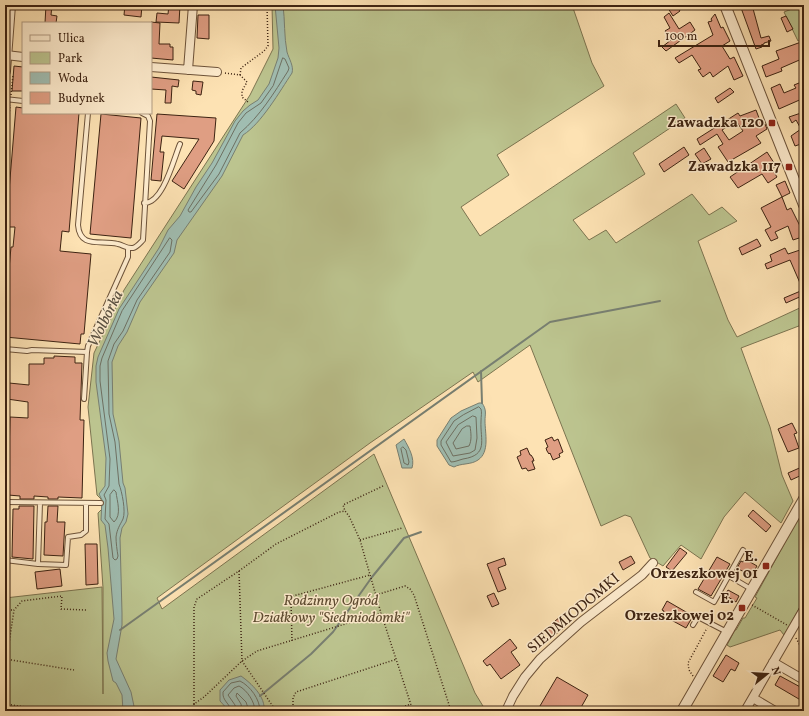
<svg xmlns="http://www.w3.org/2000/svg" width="809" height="716" font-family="Vollkorn,serif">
<rect width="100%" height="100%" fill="#fde2b3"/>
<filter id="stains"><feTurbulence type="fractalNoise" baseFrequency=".005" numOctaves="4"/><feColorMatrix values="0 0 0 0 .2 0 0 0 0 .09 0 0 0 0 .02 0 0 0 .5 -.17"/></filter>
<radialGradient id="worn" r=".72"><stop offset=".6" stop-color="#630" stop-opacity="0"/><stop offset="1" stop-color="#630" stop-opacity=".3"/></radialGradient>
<path fill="#bcc48f" stroke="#7c7450" d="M272 5H572L592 63 604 86 497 155 509 175 461 207 480 236 676 104 685 118 633 153 645 174 573 220 589 240 606 230 616 243 692 194 709 215 722 207 737 221 698 241 728 320 737 337 804 306V324L741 348 770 427 782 475 793 501 781 523 745 492 724 517 701 559 681 545 663 566 650 558 631 517 625 515 601 526 530 345 478 382 473 372 370 443 157 598 162 609 374 454 475 693 486 711H5V598L102 587 103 694V588L98 513 102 509 101 499 97 495 88 407 94 353 124 290 250 95 273 49Z
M802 5H804V39L798 41 784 12Z
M804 508V600L784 635 780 630 730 647 727 645 735 630H736L743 618H745L757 598 755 597Z"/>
<path fill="#a0bdb1" stroke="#787f71" d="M275 5H283C285 20 284 37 287 52 289 59 294 66 292 73 280 91 261 124 243 135L222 176 177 240 174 253 140 302 127 332 118 346 112 362 113 414 119 441 123 483 125 488 128 514 126 522 122 528 120 538 122 613V625L116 659 131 692 135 711H123L122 695 116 683 113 681 108 661 107 653 114 619 108 548 105 525 101 520 102 500 99 494 105 486 106 458 96 382V366L98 357 119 309 159 248 168 230 180 216 196 187 212 163 235 121 243 111 250 105 258 100 269 84 278 58 279 48Z
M479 403H482C487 410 485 414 485 421 485 433 490 452 478 460 471 465 461 463 454 467L449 465 437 446V440L451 418 461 411Z
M404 439C409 448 415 458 412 468H402L396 445Z
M241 676C251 683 266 697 264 711H229L220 701V690L229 680Z"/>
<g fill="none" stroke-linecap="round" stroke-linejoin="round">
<path stroke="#6e7062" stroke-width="1" d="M283 58 285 59 289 68 288 71C274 93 260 116 240 133L219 174 191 212H189L188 210 216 165 238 123 246 113 261 103 273 86Z
M170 238 172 240 170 252 137 300 123 331 114 344 108 361 109 414 115 442 119 484C122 492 126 511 123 519 120 525 117 529 116 537 116 543 117 550 118 556L117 559 115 560 113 558 109 524 105 519 106 500 104 495 109 486 110 459 100 381V366L102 358 122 311Z
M479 407 481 409C482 413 481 416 481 421 480 440 489 455 463 459 459 460 455 462 451 462L441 445V441L454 421 463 415Z
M473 416 476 417 477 438 475 450 470 453 453 456 446 442 458 425Z
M467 426H470C471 433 472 440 469 446L456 449 453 443 462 429Z
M403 447 406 450 409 462 408 465 404 463 401 449Z
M114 490 116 492C117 501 122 515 114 522L110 517V495Z
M231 711C230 703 222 701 223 692L231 683 240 681C250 686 260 699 260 711
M236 711 235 705 228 695 234 688 239 686C247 690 255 702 255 711
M242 711 241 704 236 696 237 693 246 702 249 711"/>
<path stroke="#787f71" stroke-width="2" d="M481 371 482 403
M120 630 550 322 660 301
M260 696 311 654 333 632 372 577 404 538 421 532"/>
</g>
<path fill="#df9e83" stroke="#3d2312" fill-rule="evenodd" d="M46 5H52L51 15 57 16 56 23H45Z
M125 5H142L141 17 124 15Z
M169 5H180L179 23 156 22 157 13 168 14Z
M666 5H676L680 11 673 16Z
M740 5H752L761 38 769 36 771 41 764 43V44L761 45 762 47 756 49Z
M669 13 679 29 690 22 695 30 666 51 662 47 671 40 665 31 670 28 664 17Z
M715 14 721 28 723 27 730 41 722 46 730 59 734 57 743 76 734 80 728 66 713 77 710 72 703 77 698 70 701 69 692 55 679 63 675 58 713 35 708 22 712 21 711 19Z
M198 15H209V39L197 38Z
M786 16 793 29 787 32 781 18Z
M151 22 160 23 159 44H170V47H173V60L151 58Z
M804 41V58L781 68 782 71 766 77 762 66 779 59 776 51Z
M14 66 23 67V91H12Z
M151 77 179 80 178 87 172 86 171 103H165L166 90 151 89Z
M193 81 203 82 201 95 196 94V91L192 90Z
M804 81V98L779 109 771 88 780 84 784 93 796 88 794 85Z
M730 88 734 92 718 103 715 98Z
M16 107 23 108V113H79L69 232 62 231 60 251 91 254 84 334H81L80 344 5 337V314L11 247H13L15 227H6Z
M756 110 762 126 765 124 767 129 756 136 761 143 728 162 718 147 723 144 717 134 700 145 697 139 738 113 740 116ZM736 121 743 131 729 140 722 130Z
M804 112V143L795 146 791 136 801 129 796 120 792 123 789 117Z
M101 114 141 118 131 238 90 234Z
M157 114 216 118 214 141 184 189 172 181 199 139 162 136 160 152H164L161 181 151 180Z
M684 147 689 155 664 172 659 164Z
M704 148 711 159 702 164 695 154Z
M767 152 776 166 772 169 777 177 768 183 762 174 738 188 730 177Z
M785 181 790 193 782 197 776 185Z
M782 197 787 210 791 208 804 234V295L786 303 784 298 803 290 790 260 767 269 765 264 772 261 770 255 785 248 788 254 803 249 799 238 793 240 788 226 775 232 778 238 771 241 765 230 771 227 761 208Z
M757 239 761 246 742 255 739 248Z
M54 356 75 357V363H82L80 420H84L82 498 58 497V499H48V497L34 496V499H20V496L8 495 10 417 28 418V402L7 399 9 383 29 385V364H44V358H54Z
M792 423 797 433 794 434 799 448 788 452 778 429Z
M552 437 554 441 558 439 563 452 559 454 560 457 553 460 550 453 549 454 547 451 546 448 548 447 545 440Z
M527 448 530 455H531L533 458 534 461H532L535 469 528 471 526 468 522 469 517 457 521 455 520 451Z
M804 466V474L791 480 788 473Z
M19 506H34L33 559 12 557 13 509H19Z
M48 506H58L57 522H65L63 556 44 555 45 522H47Z
M753 510 771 526 766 532 748 516Z
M85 544H97L98 584 86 585Z
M680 548 687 553 672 571 666 567Z
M631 556 635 563 623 570 619 562Z
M717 557 730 564 711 596 698 589Z
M504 558 506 565 498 568 506 589 498 592 487 564Z
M745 559 757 566 751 576 737 568 741 561 743 562Z
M60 569 62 586 37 589 35 572Z
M728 590 739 596 736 602 725 595Z
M494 593 499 604 492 607 487 596Z
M667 601 693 616 686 628 662 615 664 611 662 610Z
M560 617 566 626 551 638 545 631 556 622 555 621Z
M510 639 517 648 511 652 520 665 501 679 490 664 487 666 483 661Z
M726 655 739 663 735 671 731 669 723 682 713 676Z
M780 676 804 689V702L775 685Z
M557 677 588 695 579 711H537Z"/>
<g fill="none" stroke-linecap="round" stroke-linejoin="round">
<defs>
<path id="service" d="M5 99 23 101
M88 113 78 225C80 250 102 239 118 244 123 245 127 249 133 248 137 247 140 243 143 240L150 121 148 116 142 113
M144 203C163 204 174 158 180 144
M5 349 27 351 32 350 87 352 84 399
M87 352 88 346 128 257V248
M5 502 101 503
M5 560 38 564 66 565 68 537 81 535 86 531V504
M38 564 40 503
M729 576 751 589
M696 592 714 602 743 550
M693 625 698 617 727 632"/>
<path id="minor" d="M6 55 23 57
M151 67 217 72
M188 70 193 5
M773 662 804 680
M753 698 775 711
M506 711 513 696 525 677 540 659 581 622 642 575 653 563
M745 711 804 609"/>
<path id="tertiary" d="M725 5 804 205
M5 71 10 5
M682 711 804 499"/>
</defs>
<use href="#service" stroke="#6d533a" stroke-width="6"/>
<use href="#minor" stroke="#6d533a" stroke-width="10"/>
<use href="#tertiary" stroke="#6d533a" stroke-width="12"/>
<path stroke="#3d2312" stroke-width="1.5" stroke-dasharray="1 2" stroke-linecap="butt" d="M225 73 240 75 247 82 242 91V97L248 102
M240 75 241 68 264 51 268 46 267 5
M11 95 13 75
M5 168 10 105
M383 486 343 505 345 511 349 516 360 540 381 613 413 711
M360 540 402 528
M239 571 242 661 274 708 271 711
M376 595 405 586 410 589 414 595 451 711
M752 605 787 625
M5 610H14
M796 638 804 653
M292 641 291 601 293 596 370 575
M5 659 74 670
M5 670 14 610 22 601 62 596 61 609 86 610
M693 676 689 670 688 663 707 628
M5 704 53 711
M194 704V607L197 599 239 571 276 544 339 512 345 511
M194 711V704L204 697 242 661 257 651 381 613
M293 711V698L296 692 397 659
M391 711 411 704"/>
<use href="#service" stroke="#feecce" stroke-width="4"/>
<use href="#minor" stroke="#feecce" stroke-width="8"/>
<use href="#tertiary" stroke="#feecce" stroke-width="10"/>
</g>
<g fill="#8f2418" stroke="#feecce" stroke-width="1.5">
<rect x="768" y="119" width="8" height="8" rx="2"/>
<rect x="785" y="163" width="8" height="8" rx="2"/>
<rect x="762" y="562" width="8" height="8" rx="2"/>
<rect x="738" y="604" width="8" height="8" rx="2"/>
</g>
<g text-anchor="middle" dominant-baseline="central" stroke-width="3" stroke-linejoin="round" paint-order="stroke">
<g font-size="15" font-weight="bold" fill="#3d2312" stroke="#feecce" text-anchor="end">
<text x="764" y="123">Zawadzka 120</text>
<text x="781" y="167">Zawadzka 117</text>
<text x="758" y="557">E.<tspan x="758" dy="17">Orzeszkowej 01</tspan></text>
<text x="734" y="599">E.<tspan x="734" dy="17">Orzeszkowej 02</tspan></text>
</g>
<g font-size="15" font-style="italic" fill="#5d4b31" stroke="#feecce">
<text x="331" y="601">Rodzinny Ogród<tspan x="331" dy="17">Działkowy "Siedmiodomki"</tspan></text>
</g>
<g font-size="15" fill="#3d2312" stroke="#feecce">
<text transform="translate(574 614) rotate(-40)">SIEDMIODOMKI</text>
</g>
<g font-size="16" font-style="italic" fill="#5b5142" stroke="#feecce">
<text transform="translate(106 319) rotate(-64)">Wolbórka</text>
</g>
</g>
<rect width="809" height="716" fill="none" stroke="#fde2b3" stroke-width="20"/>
<rect x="6" y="6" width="797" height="704" fill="none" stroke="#3d2312" stroke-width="2"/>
<rect x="10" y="10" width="789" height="696" fill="none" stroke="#3d2312"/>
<rect x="22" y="22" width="130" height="92" fill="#feecce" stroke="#b19c83"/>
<rect x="30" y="35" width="20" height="6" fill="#feecce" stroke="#b19c83"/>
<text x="58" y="42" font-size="12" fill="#3d2312">Ulica</text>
<rect x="30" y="52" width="20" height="12" fill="#bcc48f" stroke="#b19c83"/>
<text x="58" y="62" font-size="12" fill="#3d2312">Park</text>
<rect x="30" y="72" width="20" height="12" fill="#a0bdb1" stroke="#b19c83"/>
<text x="58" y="82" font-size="12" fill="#3d2312">Woda</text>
<rect x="30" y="92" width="20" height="12" fill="#df9e83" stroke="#b19c83"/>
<text x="58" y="102" font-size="12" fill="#3d2312">Budynek</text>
<g transform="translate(767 674) rotate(72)" stroke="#feecce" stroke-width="3" paint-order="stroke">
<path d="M0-3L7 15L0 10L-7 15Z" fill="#3d2312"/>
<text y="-6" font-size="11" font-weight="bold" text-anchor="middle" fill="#3d2312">N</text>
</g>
<path d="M659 40v6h110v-6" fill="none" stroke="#3d2312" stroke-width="2"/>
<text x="665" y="40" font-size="12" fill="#3d2312" stroke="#feecce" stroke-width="3" paint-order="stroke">100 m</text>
<rect width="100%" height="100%" filter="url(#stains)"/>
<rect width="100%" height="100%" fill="url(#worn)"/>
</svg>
